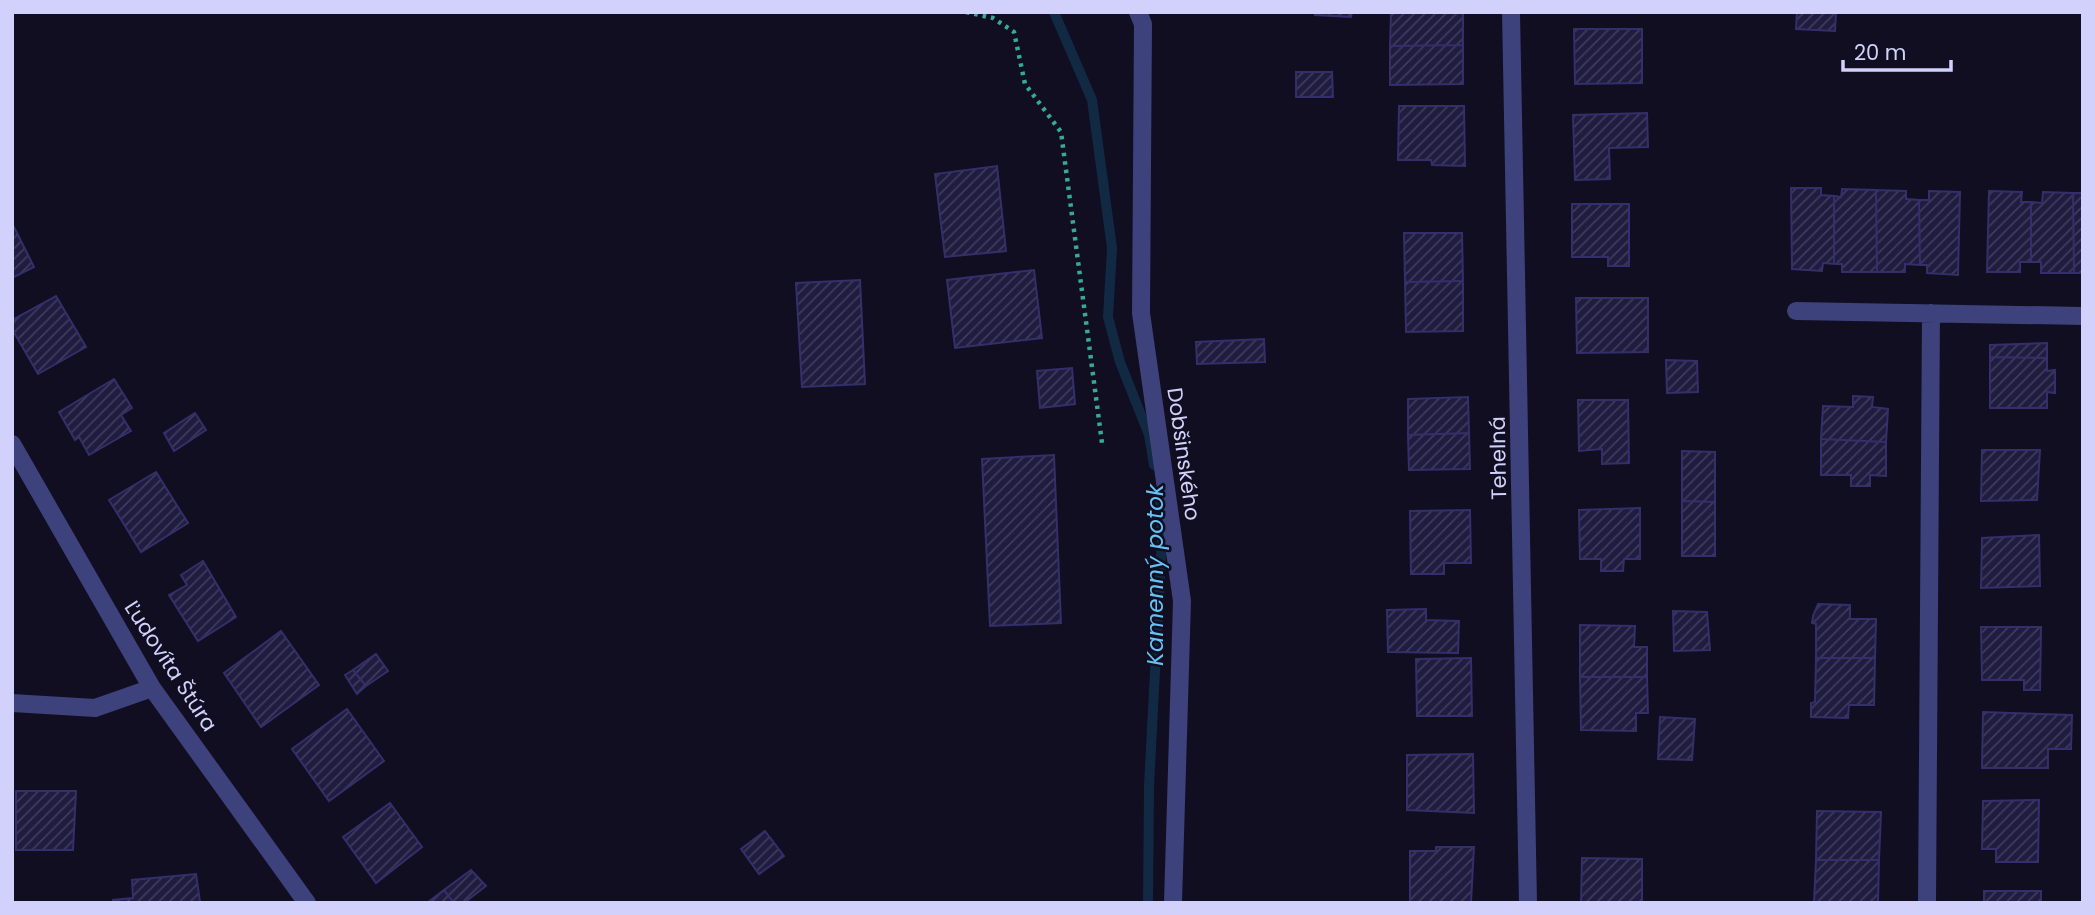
<svg xmlns="http://www.w3.org/2000/svg" width="2095" height="915" font-family="Poppins,sans-serif">
<defs>
<pattern id="building-hatch" width="6" height="6" patternUnits="userSpaceOnUse" patternTransform="scale(1.75)"><rect width="6" height="6" fill="#1f1c40"/><path d="M-1 1l2-2M0 6l6-6M5 7l2-2" fill="none" stroke="#3e3c5c"/></pattern>
</defs>
<rect width="100%" height="100%" fill="#100e20"/>
<g fill="none" stroke-linecap="round" stroke-linejoin="round">
<path stroke="#112942" stroke-width="10" d="M1054 12 1092 100 1112 248 1108 317 1120 362 1149 435 1154 465
M1148 903 1149 786 1162 538 1160 501"/>
</g>
<path fill="url(#building-hatch)" stroke="#342f6a" stroke-width="2" d="M1315 12H1352L1351 17 1315 15Z
M1391 12H1463V45L1390 46Z
M1797 12H1836L1835 31 1796 29Z
M1574 29H1642V83L1575 84Z
M1463 45V84L1390 85V46Z
M1296 72H1332L1333 97H1296Z
M1399 106H1464L1465 166 1432 165 1431 160H1398Z
M1647 113 1648 147 1609 148 1610 179 1575 180 1573 115Z
M997 166 1006 251 945 257 935 174Z
M1791 188H1821V195L1834 196V264L1823 263 1822 271 1792 269Z
M1842 189 1876 190 1877 272H1842V264H1834V196L1841 197Z
M1876 190 1906 191V199L1919 200 1920 265 1905 264V272H1877Z
M1929 191 1960 192 1958 275 1927 273V265H1920L1919 200H1929Z
M1989 191 2022 192 2021 202H2031V262H2020V272H1987Z
M2043 192 2073 193 2074 273H2041V262H2031V202L2042 203Z
M2073 193H2083V273H2074Z
M1572 204H1629V266H1608V257H1572Z
M12 223 34 267 12 278Z
M1404 233H1462L1463 281 1405 282Z
M1034 270 1042 338 955 348 947 280Z
M860 280 865 384 802 387 796 283Z
M1463 281V331L1406 332 1405 282Z
M56 296 86 347 38 374 12 329V320Z
M1576 298H1648V352L1577 353Z
M1264 339 1265 362 1197 364 1196 342Z
M2047 343V358L1990 357V345Z
M1990 357 2047 358V371L2055 370V393L2047 392V408H1990Z
M1666 360 1697 361 1698 392 1667 393Z
M1072 368 1075 404 1040 408 1037 371Z
M114 379 132 408 121 415 131 431 89 455 79 437 75 440 59 412Z
M1853 396 1873 397 1872 407 1888 409 1886 442 1821 439 1823 406 1853 407Z
M1468 397 1469 433 1408 435V399Z
M1578 400H1628L1629 463 1602 464V449L1579 451Z
M195 413 206 430 174 451 164 433Z
M1469 433 1470 469 1409 470 1408 435Z
M1821 439 1886 442V476L1870 475V486H1851V475H1821Z
M1982 450H2040L2037 500 1981 501Z
M1682 451 1715 452V502L1682 501Z
M1054 455 1061 623 990 626 982 459Z
M156 472 188 523 141 552 109 500Z
M1682 501 1715 502V556H1682Z
M1640 508V559H1624L1623 571H1601V559H1580L1579 510Z
M1470 510 1471 563H1444V574H1411L1410 511Z
M2039 535 2040 586 1981 588 1982 538Z
M203 561 236 617 198 641 169 595 187 585 181 575Z
M1818 604 1850 605V619H1876L1875 658H1816V624L1812 623 1813 616Z
M1426 609V620L1459 621 1458 653 1388 652 1387 610Z
M1673 611 1707 612 1710 650 1674 651Z
M1580 625 1635 626 1634 647H1647V677H1580Z
M1981 627H2041L2040 690H2024V680H1982Z
M281 631 319 685 261 727 224 673Z
M376 654 388 671 366 686 353 670Z
M1471 658 1472 716H1417L1416 659Z
M1816 658H1875L1874 705H1849L1848 718 1811 717V703L1815 702Z
M353 670 366 686 357 694 345 675Z
M1580 677H1647L1648 713H1636V731L1581 730Z
M347 709 384 761 329 801 292 749Z
M1983 712 2072 715 2071 749H2048V768H1982Z
M1660 717 1695 719 1692 760 1658 759Z
M1473 754 1474 813 1407 810V755Z
M16 791H76L73 850H16Z
M2039 800 2038 862H1996V849H1982L1983 801Z
M390 803 422 847 376 883 343 837Z
M1817 811 1881 812 1879 860H1816Z
M765 831 784 856 759 874 741 849Z
M1436 847H1474L1471 902 1410 903V851H1436Z
M1582 858 1642 859V903H1581Z
M1816 860H1879L1878 903H1814Z
M471 870 486 886 464 903H454L444 890Z
M196 874 200 902 208 903H113V900L133 898 132 880Z
M444 890 454 903H427Z
M1984 891H2041V903H1984Z"/>
<g fill="none" stroke-linecap="round" stroke-linejoin="round">
<path stroke="#36aa96" stroke-width="4.5" stroke-dasharray="3.5 5" stroke-linecap="butt" d="M966 12 993 18 1014 32 1025 84 1061 132 1102 443"/>
<path stroke="#3d417c" stroke-width="18" d="M1138 12 1143 24 1141 313 1182 601 1173 903
M1511 12 1528 903
M1796 311 2083 316
M12 444 152 688 307 903
M12 703 95 708 152 688
M1927 903 1931 313"/>
</g>
<g text-anchor="middle" dominant-baseline="central" stroke-width="5" stroke-linejoin="round" paint-order="stroke">
<g font-size="21" fill="#d1d1fc" stroke="#100e20">
<text transform="translate(1184 454) rotate(82)">Dobšinského</text>
<text transform="translate(1498 458) rotate(-91)">Tehelná</text>
<text transform="translate(171 666) rotate(57)">Ľudovíta Štúra</text>
</g>
<g font-size="23" font-style="italic" fill="#66c3f5" stroke="#100e20">
<text transform="translate(1155 575) rotate(-90)">Kamenný potok</text>
</g>
</g>
<rect width="2095" height="915" fill="none" stroke="#d1d1fc" stroke-width="28"/>
<path d="M1843 60v10h108v-10" fill="none" stroke="#d1d1fc" stroke-width="3.5"/>
<text x="1854" y="60" font-size="21" fill="#d1d1fc" stroke="#100e20" stroke-width="5" paint-order="stroke">20 m</text>
</svg>
